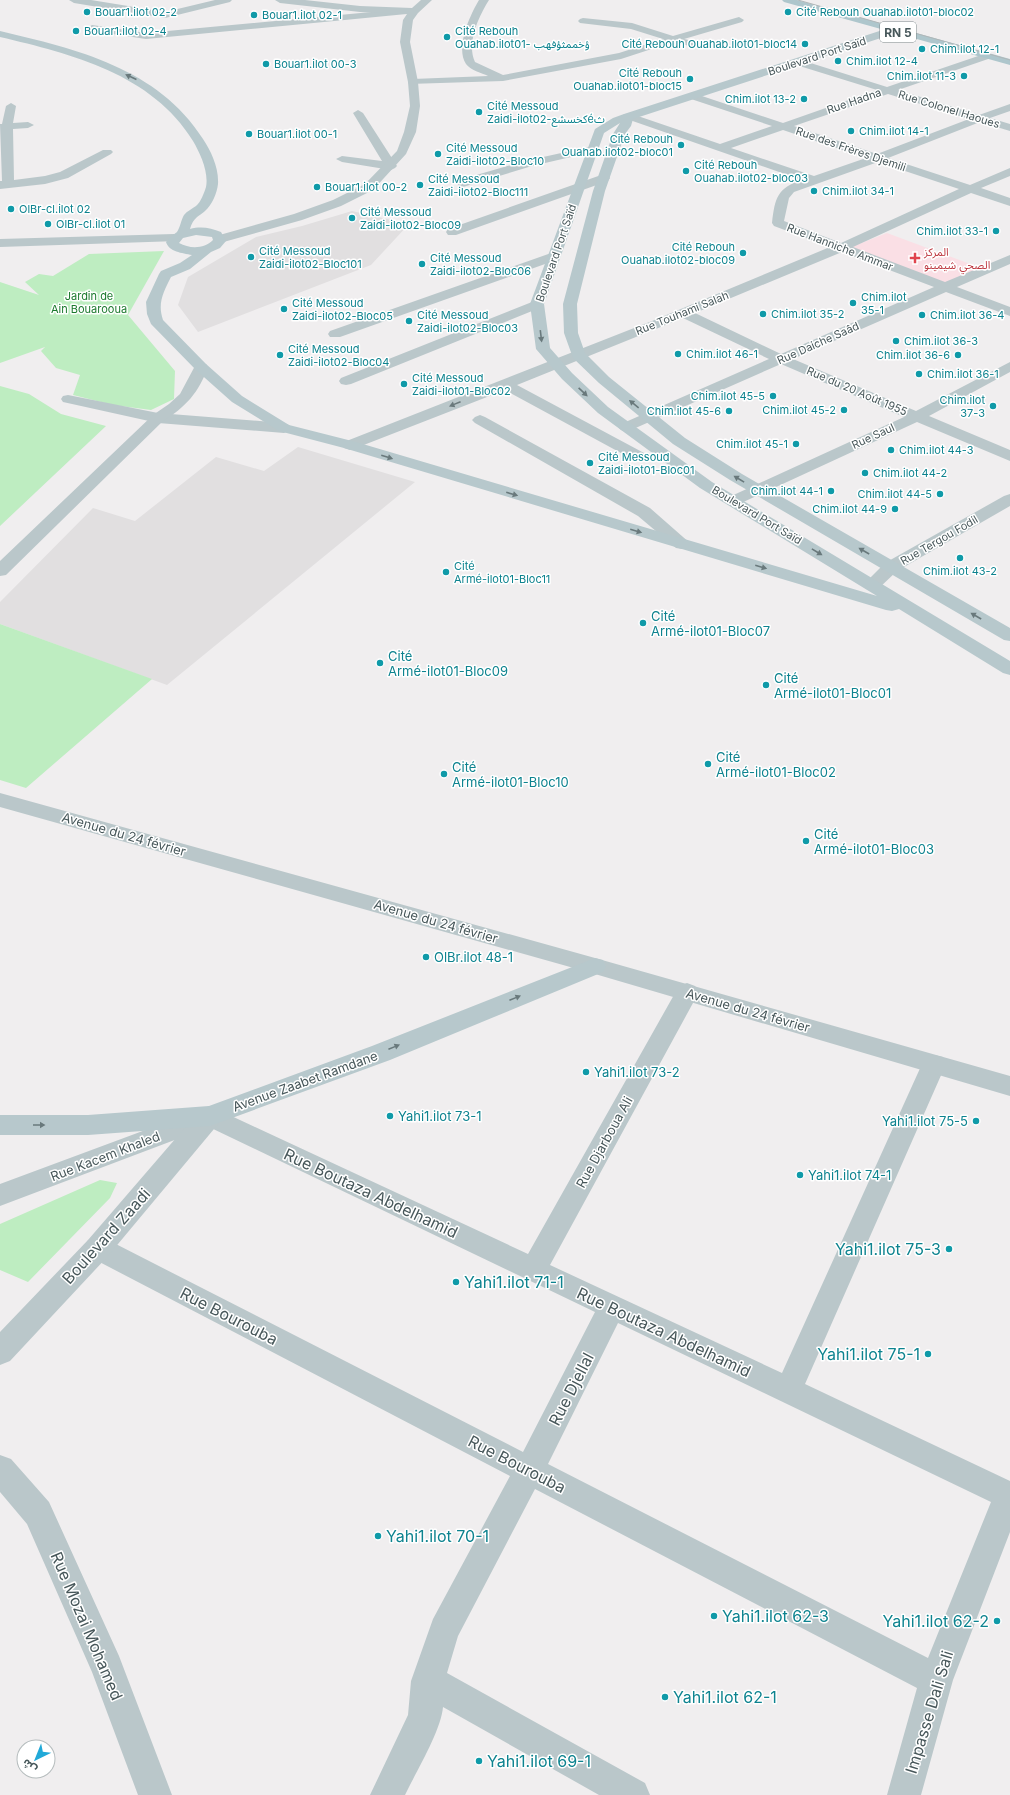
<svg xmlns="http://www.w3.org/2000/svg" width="1010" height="1795" font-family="Inter,'Noto Sans Arabic',sans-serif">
<rect width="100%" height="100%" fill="#f0eeef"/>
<path fill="#e1dfe0" d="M352 211 409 224 371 265 198 332 178 305 188 277 256 237 302 226Z
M298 447 415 482 167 685 0 624V602L93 508 135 521 216 457 264 471Z"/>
<path fill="#fadfe5" d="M887 233 981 268 944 284 849 248Z"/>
<path fill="#beedc1" d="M164 251 128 315 175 371 174 399 151 410 113 405 73 395 80 375 56 368 41 351 45 347 0 363V282L39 295 25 282 39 274 53 276 89 254Z
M0 386 29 394 61 414 106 426 0 526Z
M0 624 152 679 26 788 0 780Z
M100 1180 117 1183 110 1198 28 1282 0 1270V1224Z"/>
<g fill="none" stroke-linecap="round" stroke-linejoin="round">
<path fill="#bac7ca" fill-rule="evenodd" d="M69 0H91L165 12 215 0H232L230 2 165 18 74 3Z
M479 0H489C479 16 466 43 475 62L503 75 619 53 663 39 631 29 580 23 578 21 580 19 583 18 632 23 673 36 739 17 744 20 742 22 684 39 706 44 707 46 702 49 673 42 621 59 503 81 409 84 408 82 413 79 488 76C482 73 470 70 466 64 455 48 470 15 479 0Z
M414 8 419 11 417 13 146 39 92 31 87 28 92 25 146 33Z
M987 53 992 56 991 58 898 90 979 115 1010 104V111L990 118 1010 124V131L980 122 888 158 970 185 1010 168V176L981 188 1010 198V206L971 193 853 247 945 282 1010 255V264L957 287 1010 307V316L946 292 793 359 916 411 1010 362V372L929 416 1010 450V461L917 422 739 504 733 506 727 504 725 501 727 498 904 417 781 364 631 430 626 432 621 430 618 427 621 424 769 359 683 318 517 385 644 453 646 456 644 459 638 461 632 459 505 390 356 448 350 450 344 448 342 445 344 442 652 321 830 247 774 226 772 223C775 198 777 188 802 180L624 118 623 116 624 114H632L720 144 772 126 688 98 687 96 688 94H696L783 123 877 90 793 64 792 62 793 60H801L887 87ZM888 94 969 119 877 154 794 126ZM783 130 866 158 814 176 731 148ZM878 162 959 189 841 243 784 221 789 198 794 192ZM842 252 934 287 781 354 695 313Z
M11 103 16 106 13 123 28 122 34 125 28 128 13 129 14 180 45 176 60 172 103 150H111L113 152 111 154 68 178 45 184 0 189V181H2L0 124H2L6 106Z
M358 110 363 113 397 166 395 168 391 170 342 162 336 159 342 156 382 161 353 113Z
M593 146 597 147 599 149 597 151 532 166 463 187 459 186 457 183 459 180 525 161Z
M604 174 608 175 610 178 608 181 456 235H448L446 232 448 229Z
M174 234 178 235 180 238 178 241 0 247V239Z
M554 252 559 253 560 256 559 259 340 337H330L328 334 330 331Z
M537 300 542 301 544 304 542 307 351 384 346 385 341 384 339 381 341 378Z
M68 395 158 413 284 423 289 425 292 428 289 431 284 433 158 423 63 402 61 399 63 396Z
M480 415 485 417 650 508 691 544 688 548 682 549 676 548 638 516 475 423 472 420 475 417Z
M1010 494V506L897 571 878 589 872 590 866 589 863 585 885 563 1004 496Z
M687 983 695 986 699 992 550 1265 782 1373 922 1064 925 1057 934 1055 943 1057 946 1064 805 1384 1010 1481V1532L953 1680 921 1795H887L917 1688 535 1489 458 1636 447 1673 645 1783 650 1795H599L443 1707C441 1731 416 1772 405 1795H370L408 1715 411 1681 433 1619 510 1476 88 1256 85 1248 88 1240 98 1237 108 1240 523 1452 595 1312 209 1127 0 1206V1184L210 1106 528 1254 679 986ZM618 1323 991 1502 928 1658 548 1464Z
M0 1455 11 1459 49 1502 119 1656 172 1795H138L92 1672 27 1524 0 1492Z"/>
<path fill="#bac7ca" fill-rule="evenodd" d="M275 0H305L360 6 412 8 421 0H432L418 13 413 20 410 42 418 82 420 106 416 132 406 154 373 190 341 206 302 220 220 243 216 242 214 239 216 236 294 214 333 200 365 184 397 151 404 132 410 106 408 82 400 42 403 20 407 14 360 12 280 3Z
M201 363 206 364 208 367C199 392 186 407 163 421L6 575 0 576V561L153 415 169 404 180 394 196 364Z
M0 793 595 958 1010 1076V1096L595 974 0 807Z
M210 1106 219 1109 223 1116 219 1123 108 1256 10 1361 0 1365V1332L88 1240 201 1109Z"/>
<path fill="#b7c8cc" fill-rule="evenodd" d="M904 23 909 26 907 28 887 36 633 119 631 126 625 134 605 191 577 304 578 333 585 353 609 377 685 438 742 474 1010 628V641L1004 640 730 480 673 444 599 383 573 358 564 333 563 304 593 191 613 134 620 123 604 133 544 304 550 348 572 373 608 407 712 482 1010 661V675L1003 673 899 609 892 611 886 610 344 448 279 431 232 402 196 370 151 324 147 314 146 302 159 274 161 271 180 263 192 255C182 253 169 252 166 242 169 238 173 235 177 232 180 228 181 220 184 215 187 211 192 209 196 206 201 202 204 193 206 187 209 172 200 153 193 141 152 74 72 54 0 37V31C76 49 158 68 203 139 211 151 219 168 218 184 217 193 212 205 205 211 197 218 194 217 190 229 201 226 211 228 221 232L226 241 220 248 211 252 190 269 171 277C164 291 157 303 163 320L206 364 242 396 289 425 356 442 877 596 700 488 598 413 562 379 536 349 530 304 595 129 613 118 624 114ZM196 235 212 237 213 240C204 249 190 249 179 243L183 238Z
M595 958 603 960 606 966 603 972 390 1060 210 1126 88 1135H0V1115H88L209 1106 372 1046Z"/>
<path fill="#aec6cc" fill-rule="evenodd" d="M782 0H797L1010 59V65L784 2Z"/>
<path stroke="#b0b6b8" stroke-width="1" d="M798 0 1010 60"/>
</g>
<defs><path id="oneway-solid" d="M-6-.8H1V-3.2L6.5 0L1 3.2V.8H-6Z"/></defs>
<g fill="#69797c">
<use href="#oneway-solid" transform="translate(131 77) rotate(-155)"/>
<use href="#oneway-solid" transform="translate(541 336) rotate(83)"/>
<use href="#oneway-solid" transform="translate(583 392) rotate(43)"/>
<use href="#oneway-solid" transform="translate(634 404) rotate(-141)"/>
<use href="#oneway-solid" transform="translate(387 457) rotate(17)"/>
<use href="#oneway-solid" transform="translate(739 479) rotate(-149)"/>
<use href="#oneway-solid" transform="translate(512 494) rotate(16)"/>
<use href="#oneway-solid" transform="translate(636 531) rotate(16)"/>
<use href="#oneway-solid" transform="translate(864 551) rotate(-150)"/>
<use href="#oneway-solid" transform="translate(817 552) rotate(31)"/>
<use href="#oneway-solid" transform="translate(761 567) rotate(16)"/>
<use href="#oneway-solid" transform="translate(976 616) rotate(-150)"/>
<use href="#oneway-solid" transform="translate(515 998) rotate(-22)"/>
<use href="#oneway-solid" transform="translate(394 1047) rotate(-22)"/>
<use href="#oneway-solid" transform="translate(39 1125)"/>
</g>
<use fill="#6a797c" href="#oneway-solid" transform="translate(455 404) rotate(158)"/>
<g fill="#0f9aa8" stroke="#fff" stroke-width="1.5">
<circle cx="87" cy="12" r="4"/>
<circle cx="788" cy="12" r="4"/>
<circle cx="254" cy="15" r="4"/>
<circle cx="76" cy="31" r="4"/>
<circle cx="447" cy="37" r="4"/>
<circle cx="805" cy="44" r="4"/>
<circle cx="922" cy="49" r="4"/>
<circle cx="838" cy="61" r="4"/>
<circle cx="266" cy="64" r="4"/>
<circle cx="964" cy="76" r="4"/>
<circle cx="690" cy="79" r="4"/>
<circle cx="804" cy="99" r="4"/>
<circle cx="479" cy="112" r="4"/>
<circle cx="851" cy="131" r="4"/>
<circle cx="249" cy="134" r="4"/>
<circle cx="681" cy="145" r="4"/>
<circle cx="438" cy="154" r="4"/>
<circle cx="686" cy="171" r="4"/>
<circle cx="420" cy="185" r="4"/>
<circle cx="317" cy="187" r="4"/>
<circle cx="814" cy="191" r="4"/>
<circle cx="11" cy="209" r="4"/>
<circle cx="352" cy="218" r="4"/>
<circle cx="48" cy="224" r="4"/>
<circle cx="996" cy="231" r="4"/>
<circle cx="743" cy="253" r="4"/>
<circle cx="251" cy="257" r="4"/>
<circle cx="422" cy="264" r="4"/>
<circle cx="853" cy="303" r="4"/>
<circle cx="284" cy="309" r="4"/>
<circle cx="763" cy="314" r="4"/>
<circle cx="922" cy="315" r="4"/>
<circle cx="409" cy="321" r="4"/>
<circle cx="896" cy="341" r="4"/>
<circle cx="678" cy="354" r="4"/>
<circle cx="280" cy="355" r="4"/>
<circle cx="958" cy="355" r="4"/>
<circle cx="919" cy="374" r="4"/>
<circle cx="404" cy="384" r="4"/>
<circle cx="773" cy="396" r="4"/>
<circle cx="993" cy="406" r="4"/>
<circle cx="844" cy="410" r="4"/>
<circle cx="729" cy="411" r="4"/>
<circle cx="796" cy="444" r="4"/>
<circle cx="891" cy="450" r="4"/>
<circle cx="590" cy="463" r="4"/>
<circle cx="865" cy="473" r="4"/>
<circle cx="831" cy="491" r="4"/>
<circle cx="940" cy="494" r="4"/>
<circle cx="895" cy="509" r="4"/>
<circle cx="960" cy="558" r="4"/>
<circle cx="446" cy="572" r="4"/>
<circle cx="643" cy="623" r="4"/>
<circle cx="380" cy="663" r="4"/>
<circle cx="766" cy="685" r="4"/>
<circle cx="708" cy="764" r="4"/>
<circle cx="444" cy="774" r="4"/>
<circle cx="806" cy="841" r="4"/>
<circle cx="426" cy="957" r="4"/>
<circle cx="586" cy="1072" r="4"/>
<circle cx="390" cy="1116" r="4"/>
<circle cx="976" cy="1121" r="4"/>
<circle cx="800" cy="1175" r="4"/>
<circle cx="949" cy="1249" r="4"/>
<circle cx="456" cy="1282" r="4"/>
<circle cx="928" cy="1354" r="4"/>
<circle cx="378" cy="1536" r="4"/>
<circle cx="714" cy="1616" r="4"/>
<circle cx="997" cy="1621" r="4"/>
<circle cx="665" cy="1697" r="4"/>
<circle cx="479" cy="1761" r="4"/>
</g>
<path fill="#e0444e" stroke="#fff" stroke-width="1.5" d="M913 252h4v4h4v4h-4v4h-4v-4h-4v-4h4z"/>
<g text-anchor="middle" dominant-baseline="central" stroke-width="3" stroke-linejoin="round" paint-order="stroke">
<g font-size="11" fill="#0d838f" stroke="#fff" text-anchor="start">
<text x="95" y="12">Bouar1.ilot 02-2</text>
<text x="796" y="12">Cité Rebouh Ouahab.ilot01-bloc02</text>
<text x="262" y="15">Bouar1.ilot 02-1</text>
<text x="84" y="31">Bouar1.ilot 02-4</text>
<text x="455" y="31">Cité Rebouh<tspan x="455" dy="13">Ouahab.ilot01- ؤخممثؤفهب</tspan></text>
<text x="797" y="44" text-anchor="end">Cité Rebouh Ouahab.ilot01-bloc14</text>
<text x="930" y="49">Chim.ilot 12-1</text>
<text x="846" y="61">Chim.ilot 12-4</text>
<text x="274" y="64">Bouar1.ilot 00-3</text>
<text x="682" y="73" text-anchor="end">Cité Rebouh<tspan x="682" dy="13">Ouahab.ilot01-bloc15</tspan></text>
<text x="956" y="76" text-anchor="end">Chim.ilot 11-3</text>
<text x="796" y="99" text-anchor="end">Chim.ilot 13-2</text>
<text x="487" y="106">Cité Messoud<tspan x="487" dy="13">Zaidi-ilot02-كخسشعéث</tspan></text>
<text x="859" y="131">Chim.ilot 14-1</text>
<text x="257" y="134">Bouar1.ilot 00-1</text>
<text x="673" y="139" text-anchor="end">Cité Rebouh<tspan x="673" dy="13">Ouahab.ilot02-bloc01</tspan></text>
<text x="446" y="148">Cité Messoud<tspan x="446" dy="13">Zaidi-ilot02-Bloc10</tspan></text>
<text x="694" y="165">Cité Rebouh<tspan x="694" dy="13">Ouahab.ilot02-bloc03</tspan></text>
<text x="428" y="179">Cité Messoud<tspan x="428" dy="13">Zaidi-ilot02-Bloc111</tspan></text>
<text x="325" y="187">Bouar1.ilot 00-2</text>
<text x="822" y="191">Chim.ilot 34-1</text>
<text x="19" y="209">OlBr-cl.ilot 02</text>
<text x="360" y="212">Cité Messoud<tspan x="360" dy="13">Zaidi-ilot02-Bloc09</tspan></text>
<text x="56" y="224">OlBr-cl.ilot 01</text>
<text x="988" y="231" text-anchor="end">Chim.ilot 33-1</text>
<text x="735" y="247" text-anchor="end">Cité Rebouh<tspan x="735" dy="13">Ouahab.ilot02-bloc09</tspan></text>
<text x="259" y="251">Cité Messoud<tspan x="259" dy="13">Zaidi-ilot02-Bloc101</tspan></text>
<text x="430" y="258">Cité Messoud<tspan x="430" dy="13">Zaidi-ilot02-Bloc06</tspan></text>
<text x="861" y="297">Chim.ilot<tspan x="861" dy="13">35-1</tspan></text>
<text x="292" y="303">Cité Messoud<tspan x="292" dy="13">Zaidi-ilot02-Bloc05</tspan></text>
<text x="771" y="314">Chim.ilot 35-2</text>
<text x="417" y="315">Cité Messoud<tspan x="417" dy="13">Zaidi-ilot02-Bloc03</tspan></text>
<text x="930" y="315">Chim.ilot 36-4</text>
<text x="904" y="341">Chim.ilot 36-3</text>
<text x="288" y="349">Cité Messoud<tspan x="288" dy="13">Zaidi-ilot02-Bloc04</tspan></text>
<text x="686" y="354">Chim.ilot 46-1</text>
<text x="950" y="355" text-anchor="end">Chim.ilot 36-6</text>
<text x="927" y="374">Chim.ilot 36-1</text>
<text x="412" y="378">Cité Messoud<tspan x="412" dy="13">Zaidi-ilot01-Bloc02</tspan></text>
<text x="765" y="396" text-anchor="end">Chim.ilot 45-5</text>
<text x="985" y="400" text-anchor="end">Chim.ilot<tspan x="985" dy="13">37-3</tspan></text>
<text x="836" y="410" text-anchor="end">Chim.ilot 45-2</text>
<text x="721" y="411" text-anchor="end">Chim.ilot 45-6</text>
<text x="788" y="444" text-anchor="end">Chim.ilot 45-1</text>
<text x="899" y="450">Chim.ilot 44-3</text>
<text x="598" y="457">Cité Messoud<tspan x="598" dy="13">Zaidi-ilot01-Bloc01</tspan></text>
<text x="873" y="473">Chim.ilot 44-2</text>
<text x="823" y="491" text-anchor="end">Chim.ilot 44-1</text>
<text x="932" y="494" text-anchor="end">Chim.ilot 44-5</text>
<text x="887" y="509" text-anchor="end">Chim.ilot 44-9</text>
<text x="454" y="566">Cité<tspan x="454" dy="13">Armé-ilot01-Bloc11</tspan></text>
<text x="960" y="571" text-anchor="middle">Chim.ilot 43-2</text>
</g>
<g font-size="11" fill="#47575a" stroke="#fff">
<text transform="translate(817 56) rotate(-18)">Boulevard Port Saïd</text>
<text transform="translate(854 101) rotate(-19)">Rue Hadna</text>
<text transform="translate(949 109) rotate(17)">Rue Colonel Haoues</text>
<text transform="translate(851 149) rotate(19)">Rue des Frères Djemili</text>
<text transform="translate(840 247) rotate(21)">Rue Hanniche Ammar</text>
<text transform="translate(556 253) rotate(-71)">Boulevard Port Saïd</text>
<text transform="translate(682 313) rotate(-22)">Rue Touhami Salah</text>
<text transform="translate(818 343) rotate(-24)">Rue Daiche Saâd</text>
<text transform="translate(857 391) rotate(23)">Rue du 20 Août 1955</text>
<text transform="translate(873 436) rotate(-25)">Rue Saul</text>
<text transform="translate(757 515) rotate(31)">Boulevard Port Saïd</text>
<text transform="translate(939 540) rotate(-30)">Rue Tergou Fodil</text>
</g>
<g font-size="11" fill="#be3a42" stroke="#fff" text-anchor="start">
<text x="924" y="252">المركز<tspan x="924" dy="13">الصحي شيمينو</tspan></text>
</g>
<g font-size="11" fill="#1b792d" stroke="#fff">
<text x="89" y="296">Jardin de<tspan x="89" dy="13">Ain Bouarooua</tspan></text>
</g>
<rect fill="#fff" stroke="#7e898c" stroke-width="1" x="880" y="22" width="36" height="20" rx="3"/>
<g font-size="12" font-weight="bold" fill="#47575a">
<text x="898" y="32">RN 5</text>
</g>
<g font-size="13" fill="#0d838f" stroke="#fff" text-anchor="start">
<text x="651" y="616">Cité<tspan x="651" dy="15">Armé-ilot01-Bloc07</tspan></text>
<text x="388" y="656">Cité<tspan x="388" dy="15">Armé-ilot01-Bloc09</tspan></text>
<text x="774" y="678">Cité<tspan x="774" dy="15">Armé-ilot01-Bloc01</tspan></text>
<text x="716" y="757">Cité<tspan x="716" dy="15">Armé-ilot01-Bloc02</tspan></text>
<text x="452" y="767">Cité<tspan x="452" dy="15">Armé-ilot01-Bloc10</tspan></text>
<text x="814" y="834">Cité<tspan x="814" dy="15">Armé-ilot01-Bloc03</tspan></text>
<text x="434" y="957">OlBr.ilot 48-1</text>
<text x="594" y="1072">Yahi1.ilot 73-2</text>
<text x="398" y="1116">Yahi1.ilot 73-1</text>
<text x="968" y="1121" text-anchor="end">Yahi1.ilot 75-5</text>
<text x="808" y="1175">Yahi1.ilot 74-1</text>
</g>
<g font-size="13" fill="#47575a" stroke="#fff">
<text transform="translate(124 834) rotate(16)">Avenue du 24 février</text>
<text transform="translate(436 921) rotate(16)">Avenue du 24 février</text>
<text transform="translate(748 1010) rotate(16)">Avenue du 24 février</text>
<text transform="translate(305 1081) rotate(-20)">Avenue Zaabet Ramdane</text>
<text transform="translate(604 1142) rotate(-61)">Rue Djarboua Ali</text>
<text transform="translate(105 1156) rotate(-21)">Rue Kacem Khaled</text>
</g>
<g font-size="16" fill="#47575a" stroke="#fff">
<text transform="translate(371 1193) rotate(25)">Rue Boutaza Abdelhamid</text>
<text transform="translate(106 1236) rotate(-48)">Boulevard Zaadi</text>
<text transform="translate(229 1316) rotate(27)">Rue Bourouba</text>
<text transform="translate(664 1332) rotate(25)">Rue Boutaza Abdelhamid</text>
<text transform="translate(571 1389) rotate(-63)">Rue Djellal</text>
<text transform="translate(517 1464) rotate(27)">Rue Bourouba</text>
<text transform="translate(87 1626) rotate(67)">Rue Mozai Mohamed</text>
<text transform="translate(929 1712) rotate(-73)">Impasse Dali Sali</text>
</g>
<g font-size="16" fill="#0d838f" stroke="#fff" text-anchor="start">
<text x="941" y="1249" text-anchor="end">Yahi1.ilot 75-3</text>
<text x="464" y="1282">Yahi1.ilot 71-1</text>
<text x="920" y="1354" text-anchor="end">Yahi1.ilot 75-1</text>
<text x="386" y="1536">Yahi1.ilot 70-1</text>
<text x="722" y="1616">Yahi1.ilot 62-3</text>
<text x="989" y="1621" text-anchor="end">Yahi1.ilot 62-2</text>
<text x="673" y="1697">Yahi1.ilot 62-1</text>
<text x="487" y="1761">Yahi1.ilot 69-1</text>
</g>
</g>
<g transform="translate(36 1759) rotate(223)"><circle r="19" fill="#ffffff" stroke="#b5bcbd"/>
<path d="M0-3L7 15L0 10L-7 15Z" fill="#21a9d8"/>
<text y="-6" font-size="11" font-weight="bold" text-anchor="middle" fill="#47575a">ش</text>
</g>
</svg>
